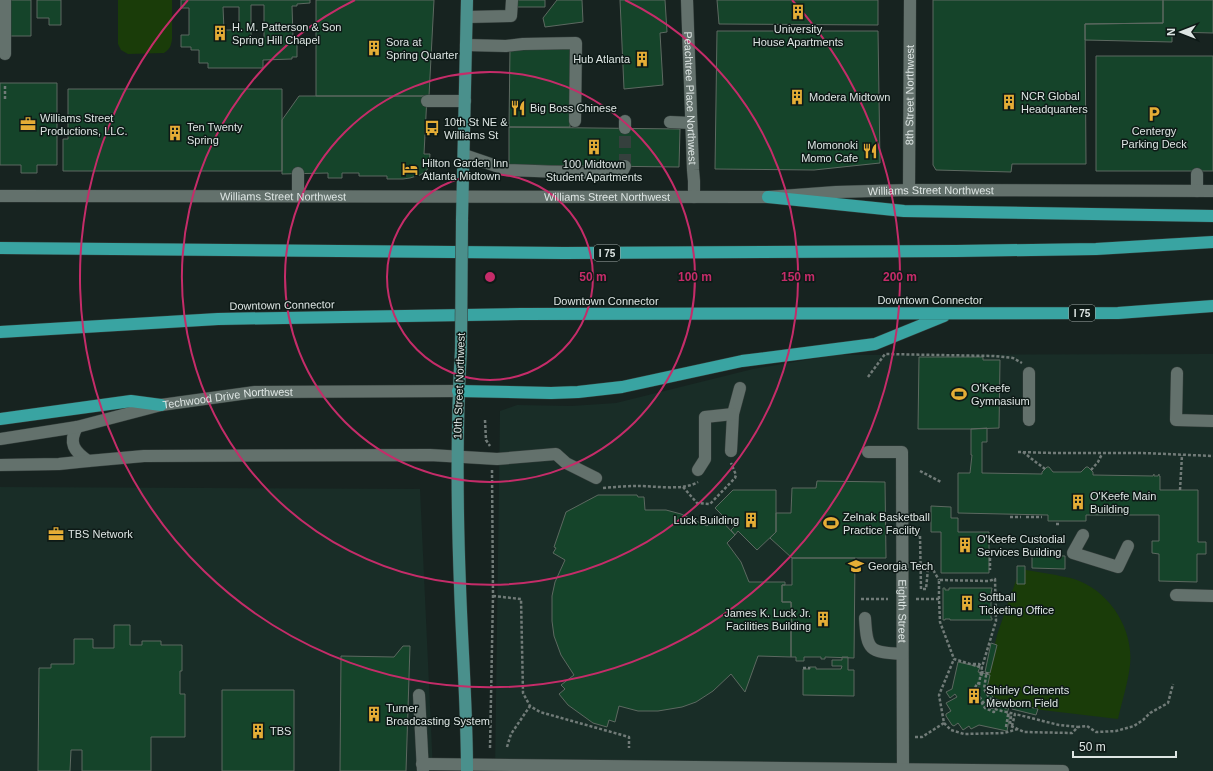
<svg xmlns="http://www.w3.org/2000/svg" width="1213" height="771" font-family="Arial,sans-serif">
<rect width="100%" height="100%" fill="#172320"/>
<path fill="#192d27" d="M1213 354V771H495L500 411 517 405 571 406 616 403 753 369 835 355Z
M0 487 420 489 433 771H0Z"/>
<path fill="#1a3c09" d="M118 0H172V39C171 46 170 49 164 53L128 54 121 50 118 44Z
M1020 569C1032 571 1044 573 1056 575 1062 577 1069 577 1074 579 1109 590 1134 629 1130 665 1128 683 1122 701 1118 719L1042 710 1000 700 991 695 985 688 997 635Z"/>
<path fill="#15442a" stroke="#5d6961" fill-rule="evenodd" d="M10 0H31V36H10Z
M37 0H61V25H49V18H37Z
M181 0H310V3L297 4V6H292L293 37H297V57H292V59L263 60V68H208V63H199V50H191V47H181V35H189V8H181ZM251 5H264V38H251ZM223 7H239V30H224Z
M316 0H434L429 96H316Z
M517 0H545V7H517Z
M557 0H582L583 22 545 27 543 18Z
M620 0H665L667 32 660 33 663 85 624 89Z
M717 0H878V25L719 24Z
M933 0H1163V23L1085 24 1086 164H1012L1011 172 936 170 933 165Z
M1163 0H1213V33L1172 32V42L1085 40V24L1163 23Z
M717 31H878L880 163 814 170 715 169Z
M510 47H571L570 127H509Z
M1096 56H1213V171H1096Z
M0 83H57V165H37V173H21V165H0Z
M68 89H282V171H63V139H68Z
M299 96H427L424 154H430L429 167 426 171 420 175 410 178 403 179H387V176H359V173H342V178H328V173L282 174V120Z
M509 127 680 129 679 167 509 165Z
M919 357H983V360H1000L999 428 971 429H918Z
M987 428V442H982V473L1042 474V472L1047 467H1049L1053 472H1081L1086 467H1088L1093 472V475L1153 476 1154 474V476H1158L1159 474V476H1160V490H1198V542H1206V554H1197V582L1159 581V554L1152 553V541H1159V515H1086V521H1048V515L958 513V473H970L972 455H971V429Z
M817 481 885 482 886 558H792L770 538 776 532V513H791L792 488H816Z
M733 490H776V532L757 550 738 531 735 535 731 530 734 527 715 508Z
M598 495H637L638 497H644L645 510H666L681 514 707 526 717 516 735 535 727 543 741 562 749 582H785V585H782V602H791L792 631H791V657L758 656 745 692 731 674 713 691 696 702 682 707 658 711H638L619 706 615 722 609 720 607 727 593 723 568 705 559 694 565 689 561 685 574 675 561 655 554 636 552 621V596L555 582 565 560 553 553 556 548 554 547 566 512Z
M931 506 951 507V518H958V532H989V573H941V532H931Z
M1032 553H1040V555L1065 556V569L1032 568Z
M792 558H855L854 658 825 657V659H821V657H804V661H796V657H791V631H792L791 602H782V585H792Z
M1017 566H1025V584H1017Z
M943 588H945V590H949V588H992L991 593V599H992V601H991V607H992V609H991V618H992V620H950V619H945V620H943Z
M114 625H130V645H142V641H161V645H182V671H180V694H185V737H151V771H82V750H71L70 771H38L39 668H51V664H74V639H93V648H114Z
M991 643 997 645 990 673 985 672Z
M403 646H410L406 771H340L341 656 394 657Z
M842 657H848V670H854V696L803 695V669H810V667H816V669H841L842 666H832V660H842Z
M958 662 980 667 978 672 990 675 987 688 994 699 1010 703 1007 714H1010L1007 731 979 725 971 729 969 726 963 730 958 723 954 726 952 725 946 716V714L951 711 946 703 957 697 955 694 950 698 946 692 952 689Z
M222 690H294V771H222Z
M1013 703 1038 709 1036 715 1012 709Z"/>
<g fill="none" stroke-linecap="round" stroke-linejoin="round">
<path stroke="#35403d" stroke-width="12" stroke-dasharray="12 6" stroke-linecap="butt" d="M625 166V128"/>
<defs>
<g id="minor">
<path id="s1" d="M687 0 693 170 694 181V197"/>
<path d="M467 17 511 16 512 0"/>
<path d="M466 45 506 46 523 44 576 43 575 121"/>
<path d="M5 54V0"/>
<path d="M427 101H465"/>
<path d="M625 121V128"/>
<path d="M670 122 691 123"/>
<path d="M464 155 508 170 614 174 623 170 625 166"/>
<path d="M298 173V196"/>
<path d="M1197 174V191"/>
<path id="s2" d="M909 190 910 0"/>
<path id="s3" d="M0 196 768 197 836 192 909 190 1213 191"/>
<path d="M1177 373 1176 420 1213 421"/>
<path d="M1029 420V373"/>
<path d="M77 427C68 443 74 451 88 461"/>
<path id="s4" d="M0 439 77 427 161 405 255 392 458 391"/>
<path d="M731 451 733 414 740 388"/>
<path id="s5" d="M868 452H902L903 769"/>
<path d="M0 465 59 464 88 461 144 456 430 455 497 459 556 454 566 463 596 478"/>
<path d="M698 470 705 459V417L733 414"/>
<path d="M1083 535 1073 553 1118 567 1128 546"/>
<path d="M1176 595 1213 596"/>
<path d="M865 618C867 651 869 652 902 654"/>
<path d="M419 695 423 771"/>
<path d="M422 764 1063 771"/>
</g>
<path id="major" d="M462 219 467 0
M461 350C456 429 457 508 460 586 462 648 467 709 467 771"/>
<path id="highway" d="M768 197 904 211 1213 216
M0 248 564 253 956 251 1096 249 1213 242
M0 332 218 319 521 314 1118 313 1213 306
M458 391 551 393 578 392 622 387 742 361 875 344 944 316
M0 419 131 401 161 405"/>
</defs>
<use href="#minor" stroke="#333d3a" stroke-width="13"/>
<use href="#major" stroke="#333d3a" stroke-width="13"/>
<use href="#highway" stroke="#333d3a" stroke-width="13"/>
<path stroke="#717b78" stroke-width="2.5" stroke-dasharray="3 2" stroke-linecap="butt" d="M5 99V84
M868 377 885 354 994 356 1013 358 1022 363
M485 420 486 440 490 446
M1018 452 1053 453H1143L1213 456
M1023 452 1037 463 1045 469
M1091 470 1098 462 1102 454
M920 471 941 482
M683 487 697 503 710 504 735 478 736 475 731 463
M603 488C615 487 627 486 638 486 655 486 683 491 698 482
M1180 490 1182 455
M1010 517H1021
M1026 517H1042
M1056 524H1060
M916 535H920L921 589H926L928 569 932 568 939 580
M990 558V570
M493 596 521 599 523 693 530 706 540 712 629 737V748
M861 599H888
M916 599H939L940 622 954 659 980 667
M939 599V580L989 581 995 579 996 621 982 667
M973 664H979L982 667 981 672 990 674
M803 668H810
M981 672C980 678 978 689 979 695 983 709 1003 711 1015 714
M980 674 986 676 984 689C991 701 993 703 1007 705L1005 711
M980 684 977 683 974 691 985 708 994 712V708
M944 723 951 730 964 734 1004 733 1018 729
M1012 726 1015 714 1059 725 1078 727
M1006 727 1008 715 1011 717 1010 721 1011 726 1024 732 1072 733 1078 727 1087 726 1096 732 1116 731 1134 726 1143 720 1150 713 1168 703 1173 684
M915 737H922L944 723 939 695 954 659
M507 747 511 734 530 706
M490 748 493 596 492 470"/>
<use href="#minor" stroke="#63716c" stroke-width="12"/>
<use href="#major" stroke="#4a908c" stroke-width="12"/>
<use href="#highway" stroke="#39a4a2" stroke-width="12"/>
<defs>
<path id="major-bridge" d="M461 350 462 219"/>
</defs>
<use href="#major-bridge" stroke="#333d3a" stroke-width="13" stroke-linecap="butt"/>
<use href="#major-bridge" stroke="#4a908c" stroke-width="12"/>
</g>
<g fill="none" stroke="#c52c69" stroke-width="2">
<circle cx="490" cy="277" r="103"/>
<circle cx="490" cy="277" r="205"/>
<path d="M625 0A308 308 0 1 1 355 0"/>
<path d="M792 0A410 410 0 1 1 188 0"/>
</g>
<defs>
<symbol id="building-bare" viewBox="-9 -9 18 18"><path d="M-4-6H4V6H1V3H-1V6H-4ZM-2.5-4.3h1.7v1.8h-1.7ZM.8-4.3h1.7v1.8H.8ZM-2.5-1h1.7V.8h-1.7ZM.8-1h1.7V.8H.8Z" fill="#e5ad36" stroke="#0e1a17" stroke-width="2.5" paint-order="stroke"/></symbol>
<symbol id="restaurant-bare" viewBox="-9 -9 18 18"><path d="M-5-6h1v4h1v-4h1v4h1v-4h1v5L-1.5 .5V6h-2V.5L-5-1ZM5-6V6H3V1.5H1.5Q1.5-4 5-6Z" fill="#e5ad36" stroke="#0e1a17" stroke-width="2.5" paint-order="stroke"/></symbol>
<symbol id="parking-bare" viewBox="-9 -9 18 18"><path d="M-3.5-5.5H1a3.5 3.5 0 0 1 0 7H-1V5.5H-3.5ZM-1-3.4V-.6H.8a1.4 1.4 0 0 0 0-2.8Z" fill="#e5ad36" stroke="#0e1a17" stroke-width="2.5" paint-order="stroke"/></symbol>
<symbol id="office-bare" viewBox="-9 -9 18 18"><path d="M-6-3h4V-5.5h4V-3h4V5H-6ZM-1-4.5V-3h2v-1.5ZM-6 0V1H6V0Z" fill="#e5ad36" stroke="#0e1a17" stroke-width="2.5" paint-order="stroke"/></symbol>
<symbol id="bus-bare" viewBox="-9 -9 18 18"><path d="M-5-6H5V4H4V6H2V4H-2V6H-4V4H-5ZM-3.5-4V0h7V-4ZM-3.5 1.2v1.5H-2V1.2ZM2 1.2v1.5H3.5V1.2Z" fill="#e5ad36" stroke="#0e1a17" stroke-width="2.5" paint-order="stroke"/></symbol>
<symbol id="hotel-bare" viewBox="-9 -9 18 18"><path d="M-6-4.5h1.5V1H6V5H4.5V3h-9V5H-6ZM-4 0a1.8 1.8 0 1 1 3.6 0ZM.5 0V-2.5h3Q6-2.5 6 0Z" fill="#e5ad36" stroke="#0e1a17" stroke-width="2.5" paint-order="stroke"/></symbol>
<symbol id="stadium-bare" viewBox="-9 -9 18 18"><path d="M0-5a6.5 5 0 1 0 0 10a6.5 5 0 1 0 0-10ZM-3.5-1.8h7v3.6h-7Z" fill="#e5ad36" stroke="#0e1a17" stroke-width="2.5" paint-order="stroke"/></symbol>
<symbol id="university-bare" viewBox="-9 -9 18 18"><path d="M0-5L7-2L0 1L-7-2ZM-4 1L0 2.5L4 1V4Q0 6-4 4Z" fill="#e5ad36" stroke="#0e1a17" stroke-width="2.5" paint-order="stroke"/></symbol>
</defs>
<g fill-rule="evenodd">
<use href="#building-bare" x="787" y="1" width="22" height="22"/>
<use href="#building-bare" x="209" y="22" width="22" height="22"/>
<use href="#building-bare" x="363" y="37" width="22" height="22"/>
<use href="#building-bare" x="631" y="48" width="22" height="22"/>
<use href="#building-bare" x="786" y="86" width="22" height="22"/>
<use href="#building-bare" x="998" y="91" width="22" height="22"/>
<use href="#restaurant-bare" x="507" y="97" width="22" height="22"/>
<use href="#parking-bare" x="1143" y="103" width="22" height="22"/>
<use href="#office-bare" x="17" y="113" width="22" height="22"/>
<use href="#bus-bare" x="421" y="117" width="22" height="22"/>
<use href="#building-bare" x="164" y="122" width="22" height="22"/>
<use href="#building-bare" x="583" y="136" width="22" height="22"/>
<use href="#restaurant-bare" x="859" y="140" width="22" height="22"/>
<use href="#hotel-bare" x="399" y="158" width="22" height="22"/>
<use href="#stadium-bare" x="948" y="383" width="22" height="22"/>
<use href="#building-bare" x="1067" y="491" width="22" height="22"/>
<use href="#building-bare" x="740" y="509" width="22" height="22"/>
<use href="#stadium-bare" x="820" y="512" width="22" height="22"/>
<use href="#office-bare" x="45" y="523" width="22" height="22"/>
<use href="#building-bare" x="954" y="534" width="22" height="22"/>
<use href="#university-bare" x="845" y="555" width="22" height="22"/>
<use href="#building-bare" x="956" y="592" width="22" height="22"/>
<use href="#building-bare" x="812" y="608" width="22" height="22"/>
<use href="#building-bare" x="963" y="685" width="22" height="22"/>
<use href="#building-bare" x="363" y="703" width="22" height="22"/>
<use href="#building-bare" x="247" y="720" width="22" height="22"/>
</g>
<g text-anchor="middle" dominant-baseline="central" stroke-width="3" stroke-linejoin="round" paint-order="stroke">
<g fill="#0e1a17" stroke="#9fa8a6" stroke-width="1">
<rect x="594" y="245" width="26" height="16" rx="3"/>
<rect x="1069" y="305" width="26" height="16" rx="3"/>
</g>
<g font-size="10" font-weight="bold" fill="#dde5e3">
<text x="607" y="253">I 75</text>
<text x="1082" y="313">I 75</text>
</g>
<g font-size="11" fill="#dde5e3" stroke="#0e1a17" text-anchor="start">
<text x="232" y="27">H. M. Patterson &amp; Son<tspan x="232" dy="13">Spring Hill Chapel</tspan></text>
<text x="798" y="29" text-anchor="middle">University<tspan x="798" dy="13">House Apartments</tspan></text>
<text x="386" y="42">Sora at<tspan x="386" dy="13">Spring Quarter</tspan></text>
<text x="630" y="59" text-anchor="end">Hub Atlanta</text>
<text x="1021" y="96">NCR Global<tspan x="1021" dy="13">Headquarters</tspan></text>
<text x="809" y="97">Modera Midtown</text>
<text x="530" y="108">Big Boss Chinese</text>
<text x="40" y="118">Williams Street<tspan x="40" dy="13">Productions, LLC.</tspan></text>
<text x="444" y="122">10th St NE &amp;<tspan x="444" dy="13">Williams St</tspan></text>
<text x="187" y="127">Ten Twenty<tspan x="187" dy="13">Spring</tspan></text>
<text x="1154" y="131" text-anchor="middle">Centergy<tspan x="1154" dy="13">Parking Deck</tspan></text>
<text x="858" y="145" text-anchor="end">Momonoki<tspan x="858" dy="13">Momo Cafe</tspan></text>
<text x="422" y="163">Hilton Garden Inn<tspan x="422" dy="13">Atlanta Midtown</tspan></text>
<text x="594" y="164" text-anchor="middle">100 Midtown<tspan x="594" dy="13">Student Apartments</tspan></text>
<text x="971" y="388">O'Keefe<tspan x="971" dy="13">Gymnasium</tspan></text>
<text x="1090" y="496">O'Keefe Main<tspan x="1090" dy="13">Building</tspan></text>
<text x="843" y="517">Zelnak Basketball<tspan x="843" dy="13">Practice Facility</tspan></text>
<text x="739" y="520" text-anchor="end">Luck Building</text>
<text x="68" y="534">TBS Network</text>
<text x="977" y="539">O'Keefe Custodial<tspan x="977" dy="13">Services Building</tspan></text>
<text x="868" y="566">Georgia Tech</text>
<text x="979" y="597">Softball<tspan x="979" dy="13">Ticketing Office</tspan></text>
<text x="811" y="613" text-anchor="end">James K. Luck Jr.<tspan x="811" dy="13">Facilities Building</tspan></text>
<text x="986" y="690">Shirley Clements<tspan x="986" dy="13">Mewborn Field</tspan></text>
<text x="386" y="708">Turner<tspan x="386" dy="13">Broadcasting System</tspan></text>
<text x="270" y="731">TBS</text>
</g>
<g font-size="11" fill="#dde5e3" stroke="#0e1a17">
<text stroke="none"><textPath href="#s2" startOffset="95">8th Street Northwest</textPath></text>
<text stroke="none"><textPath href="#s1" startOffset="98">Peachtree Place Northwest</textPath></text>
<text stroke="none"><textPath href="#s3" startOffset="931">Williams Street Northwest</textPath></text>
<text stroke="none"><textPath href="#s3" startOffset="283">Williams Street Northwest</textPath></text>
<text stroke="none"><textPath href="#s3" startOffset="607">Williams Street Northwest</textPath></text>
<text x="930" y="300">Downtown Connector</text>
<text x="606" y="301">Downtown Connector</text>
<text transform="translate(282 305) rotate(-1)">Downtown Connector</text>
<text transform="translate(459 386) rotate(-88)">10th Street Northwest</text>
<text stroke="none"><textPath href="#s4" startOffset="232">Techwood Drive Northwest</textPath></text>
<text stroke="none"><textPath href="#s5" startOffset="193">Eighth Street</textPath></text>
</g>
</g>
<circle cx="490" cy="277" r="6" fill="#c52c69" stroke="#0e1a17" stroke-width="2"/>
<g font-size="12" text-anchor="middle" font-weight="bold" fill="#c52c69" stroke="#0e1a17" stroke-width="3" stroke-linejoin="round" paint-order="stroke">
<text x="593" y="281">50 m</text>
<text x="695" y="281">100 m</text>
<text x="798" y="281">150 m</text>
<text x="900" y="281">200 m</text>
</g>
<g transform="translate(1181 32) rotate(270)" stroke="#0e1a17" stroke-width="3" paint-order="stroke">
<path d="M0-3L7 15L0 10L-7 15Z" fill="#dde5e3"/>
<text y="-6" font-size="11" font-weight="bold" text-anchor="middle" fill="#dde5e3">N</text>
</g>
<path d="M1073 751v6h103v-6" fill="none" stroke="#dde5e3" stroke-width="2"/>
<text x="1079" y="751" font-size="12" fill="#dde5e3" stroke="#0e1a17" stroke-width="3" paint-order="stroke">50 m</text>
</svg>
